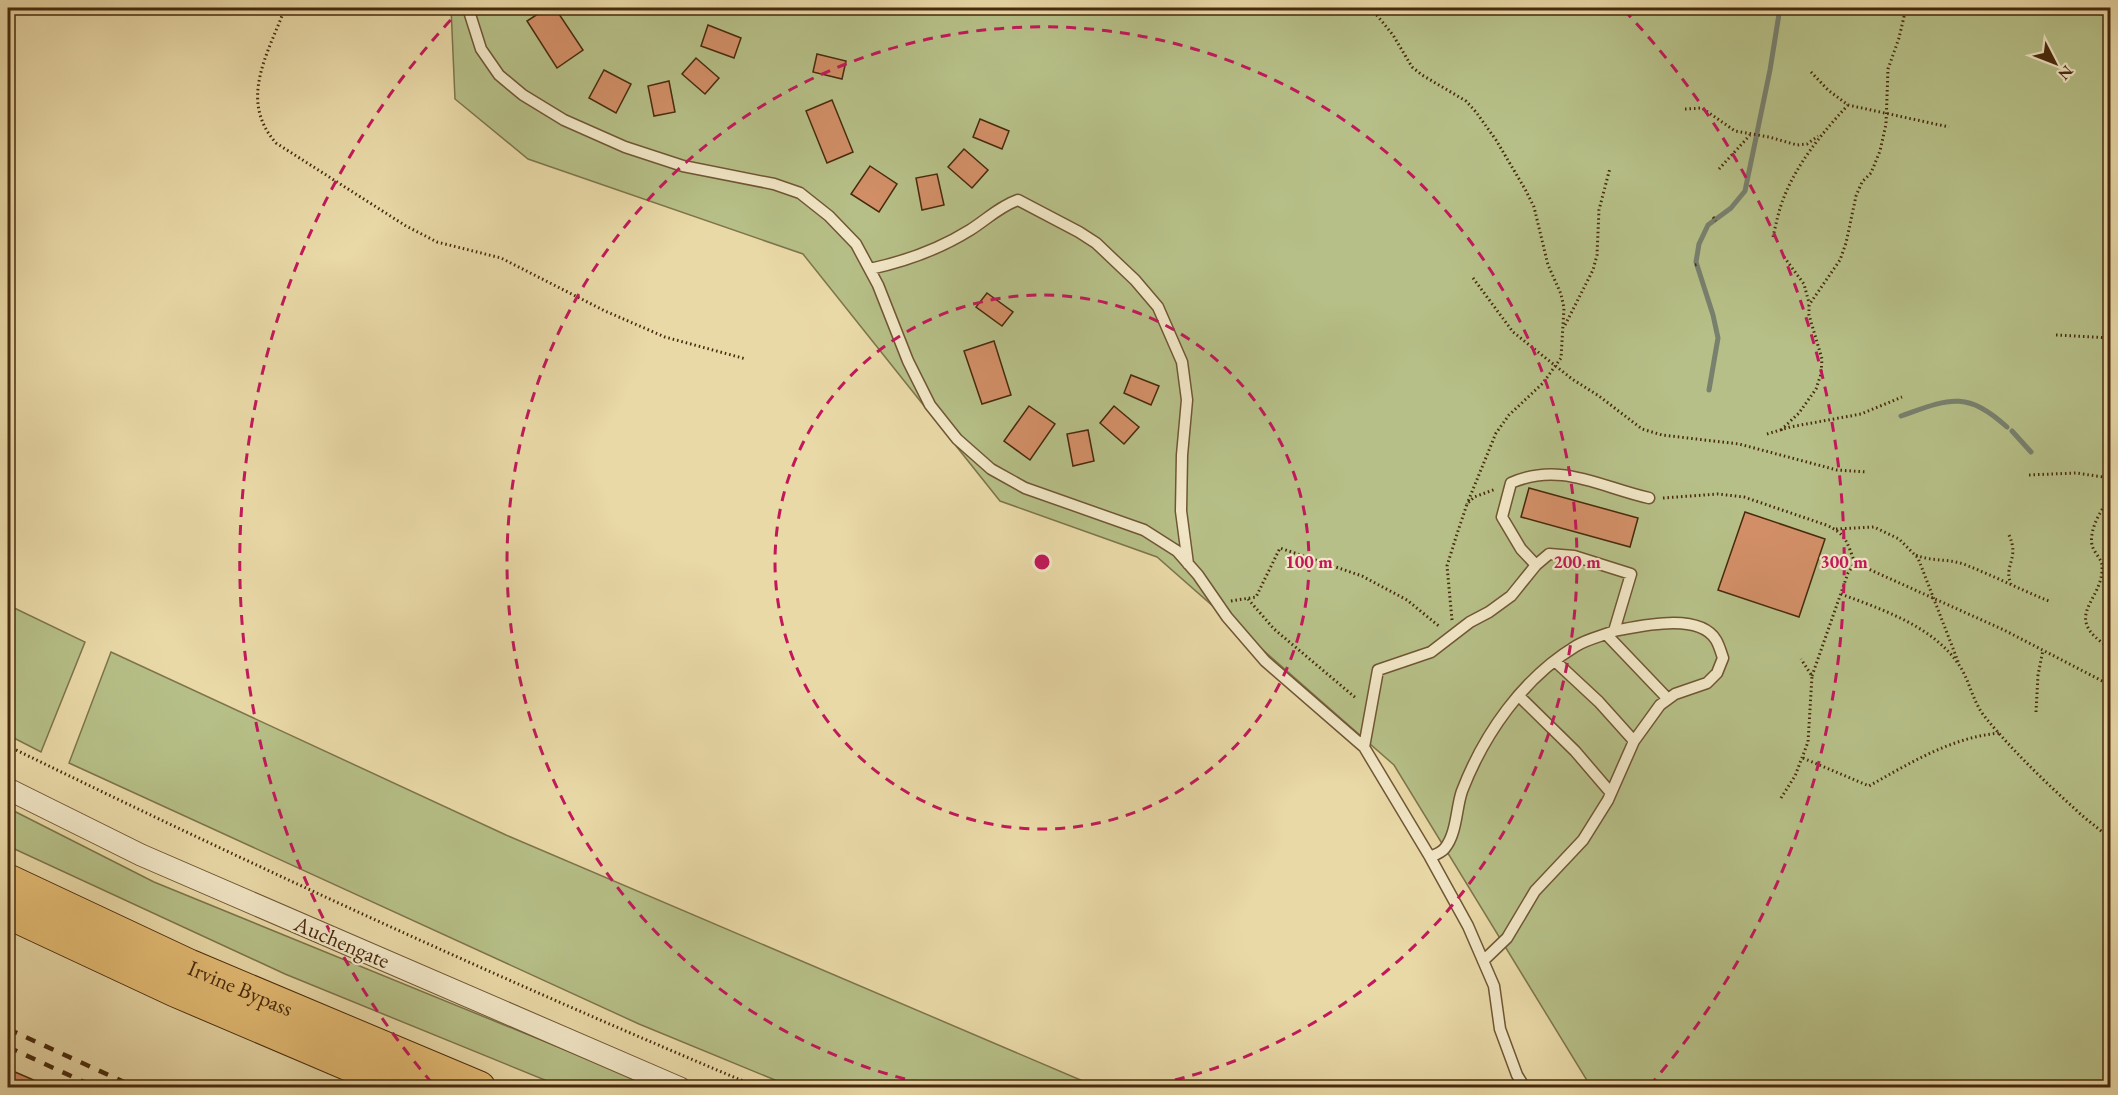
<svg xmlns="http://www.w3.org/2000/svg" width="2118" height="1095" font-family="'EB Garamond',serif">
<rect width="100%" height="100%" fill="#e9d9a7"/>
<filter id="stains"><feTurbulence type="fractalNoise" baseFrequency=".00333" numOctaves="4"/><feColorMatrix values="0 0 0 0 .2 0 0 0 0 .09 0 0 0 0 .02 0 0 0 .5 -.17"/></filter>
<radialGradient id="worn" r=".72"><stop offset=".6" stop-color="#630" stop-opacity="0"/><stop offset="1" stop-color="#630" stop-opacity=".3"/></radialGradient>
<path fill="#b6bf87" stroke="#7e744a" stroke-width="1.5" d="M451 8H2110V1087H1591L1394 765 1157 557 1000 501 803 254 528 159 455 99Z
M8 605 85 642 41 752 8 735Z
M111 652 506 835 1097 1087H792L639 1024 69 763Z
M8 808 154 882 656 1087H562L285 974 8 846Z"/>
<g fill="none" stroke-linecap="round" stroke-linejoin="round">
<path stroke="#78806e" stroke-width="5" d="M1709 390 1718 338 1713 315 1696 262 1699 244 1708 225 1731 208 1745 191 1770 70 1780 8
M1901 416C1949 399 1966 390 2007 427
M2012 431 2031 452"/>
</g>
<path fill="#d28f67" stroke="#472a0d" stroke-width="1.5" d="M547 8H555L583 50 557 68 527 21Z
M708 25 741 38 734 58 701 46Z
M817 54 846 61 842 79 813 72Z
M696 58 719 78 705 94 682 74Z
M604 70 631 84 616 113 589 98Z
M669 81 675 112 654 116 648 86Z
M832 100 853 152 827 163 806 111Z
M980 119 1009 131 1002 149 973 137Z
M964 149 988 170 972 188 948 167Z
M870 166 897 184 879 212 851 194Z
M937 174 944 205 922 210 916 178Z
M987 293 1013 312 1002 326 976 307Z
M994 341 1011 395 982 404 964 351Z
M1131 375 1159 386 1151 405 1124 393Z
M1029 406 1055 424 1030 460 1004 441Z
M1114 406 1139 427 1124 444 1100 423Z
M1088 430 1094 461 1073 466 1067 434Z
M1529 488 1638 518 1630 547 1521 517Z
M1745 512 1825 539 1799 617 1718 590Z
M8 1069 50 1087V1088H8Z"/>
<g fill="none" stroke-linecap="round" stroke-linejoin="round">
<defs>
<path id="service" d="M468 8 481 49 499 75 523 95 564 120 625 147 683 166 774 184 800 193 829 216 856 244 878 285 908 361 930 405 957 439 991 469 1025 488 1144 530 1177 551 1198 575 1227 617 1265 661 1364 747
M870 269C907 261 938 250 970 230 986 220 1000 206 1018 200L1079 232 1096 243 1135 280 1158 307 1182 362 1187 400 1182 455 1181 511 1188 564
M1536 565 1521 549 1502 517 1511 483C1560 461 1600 487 1649 498
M1606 634 1668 699
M1556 662 1599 702 1634 741
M1519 696 1575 751 1611 793
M1430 857C1435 855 1442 852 1445 848 1457 833 1456 808 1462 791 1484 734 1523 678 1576 646 1587 639 1602 636 1614 631L1631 574 1574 556 1549 554 1536 565 1511 596 1489 612 1470 622 1431 652 1378 670 1364 747 1430 857 1468 926 1494 986 1500 1029 1517 1075 1525 1088
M1483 961 1507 938 1535 891 1583 840 1608 800 1634 741 1660 705 1675 694 1707 683 1717 673 1723 658C1721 652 1719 645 1716 640 1699 612 1641 626 1614 631"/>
<path id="minor" d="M8 789 141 855 680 1088"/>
<g id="trunk">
<path id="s1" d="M8 881 189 966 479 1088"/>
<path d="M8 912 175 990 405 1088"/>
</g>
</defs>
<use href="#service" stroke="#705634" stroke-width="13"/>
<use href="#minor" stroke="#705634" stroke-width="23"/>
<use href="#trunk" stroke="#472a0d" stroke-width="35"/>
<path stroke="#472a0d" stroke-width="3" stroke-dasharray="1.5 3" stroke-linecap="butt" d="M285 8C268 54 238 100 276 143L406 226 437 242 501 258 605 311 665 337 746 359
M1371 8 1393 35 1412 67 1422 75 1466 101 1476 112 1496 140 1525 189 1534 207 1548 265 1561 294 1564 308 1561 358 1543 383 1509 415 1496 433 1467 504
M1811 72 1828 90 1848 105 1949 127
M1685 109 1702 108 1735 131 1769 137 1797 145 1807 144 1818 136
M1719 169 1750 135
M1713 217 1716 221
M1773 237C1776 224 1779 209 1784 197 1798 162 1823 132 1848 105
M1784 257 1804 284 1809 303
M1695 265 1699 264
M1473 278 1513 332 1572 379 1599 396 1642 429 1662 435 1739 444 1837 470 1867 472
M1565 325 1593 270 1597 255 1599 210 1610 168
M2056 335 2110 338
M1781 430 1799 413 1816 389 1821 374 1822 359 1809 315V305L1840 260 1846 243 1856 196 1862 182 1871 173 1880 151 1886 124 1888 69 1899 38 1906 8
M1767 434 1790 427 1861 414 1902 397
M2029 475 2076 473 2110 478
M1663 498 1718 494 1744 497 1826 525C1847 534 1847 543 1855 563L2004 630 2110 685
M2110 498C2101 510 2089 529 2092 545 2094 553 2102 559 2102 566 2104 602 2059 616 2110 648
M1836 529 1874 527 1899 539 1918 558 1959 664
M2009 535C2020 559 2003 565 2011 584
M1916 555C1932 562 1949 558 1966 565 1994 576 2021 590 2049 601
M1841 594C1883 610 1936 627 1961 668 1970 683 1973 702 1985 717 2012 750 2044 781 2075 809 2086 820 2099 828 2110 839
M1248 599 1274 629 1357 699
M1231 601 1256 597 1280 548 1362 576 1407 600 1440 627
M1452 620 1447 566 1456 537 1467 504 1474 497 1496 489
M1812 676 1848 573 1855 563
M2036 712 2038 675 2043 650
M8 746C255 867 506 982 760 1088
M1803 758 1869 786C1910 763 1952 737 2000 733
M1781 798 1795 776 1808 742 1812 676 1801 659"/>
<use href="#service" stroke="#f1e6c6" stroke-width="10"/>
<use href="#minor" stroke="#f1e6c6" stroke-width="21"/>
<use href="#trunk" stroke="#e4bc74" stroke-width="33"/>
<path stroke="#472a0d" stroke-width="4.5" stroke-dasharray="10 10" stroke-linecap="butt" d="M8 1029 137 1088
M8 1047 97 1088"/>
</g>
<g fill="none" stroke="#c2185b" stroke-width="3" stroke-dasharray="10 8">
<circle cx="1042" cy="562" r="267"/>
<path d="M940 1087A535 535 0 1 1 1144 1087"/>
<path d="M432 1083A802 802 0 0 1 460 10M1624 10A802 802 0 0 1 1652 1083"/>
</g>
<g text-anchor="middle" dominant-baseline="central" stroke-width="4.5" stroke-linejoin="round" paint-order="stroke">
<g font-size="22" fill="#472a0d" stroke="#f1e6c6">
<text transform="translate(342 942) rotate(23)">Auchengate</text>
<text stroke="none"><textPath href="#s1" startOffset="256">Irvine Bypass</textPath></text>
</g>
</g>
<circle cx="1042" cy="562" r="9" fill="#c2185b" stroke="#f1e6c6" stroke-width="3"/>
<g font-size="18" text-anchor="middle" font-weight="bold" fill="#c2185b" stroke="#f1e6c6" stroke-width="4.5" stroke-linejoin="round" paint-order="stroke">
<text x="1309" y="568">100 m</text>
<text x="1577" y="568">200 m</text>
<text x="1844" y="568">300 m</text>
</g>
<rect width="2118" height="1095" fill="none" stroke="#e9d9a7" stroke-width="30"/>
<rect x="9" y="9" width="2100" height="1077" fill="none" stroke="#472a0d" stroke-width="3"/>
<rect x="15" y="15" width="2088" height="1065" fill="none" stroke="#472a0d" stroke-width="1.5"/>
<g transform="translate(2055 63) rotate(132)" stroke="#f1e6c6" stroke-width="4.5" paint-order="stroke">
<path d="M0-4.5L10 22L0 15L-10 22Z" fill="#472a0d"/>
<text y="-9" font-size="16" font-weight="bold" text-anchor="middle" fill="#472a0d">N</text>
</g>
<rect width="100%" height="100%" filter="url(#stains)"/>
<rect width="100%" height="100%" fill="url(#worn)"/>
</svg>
